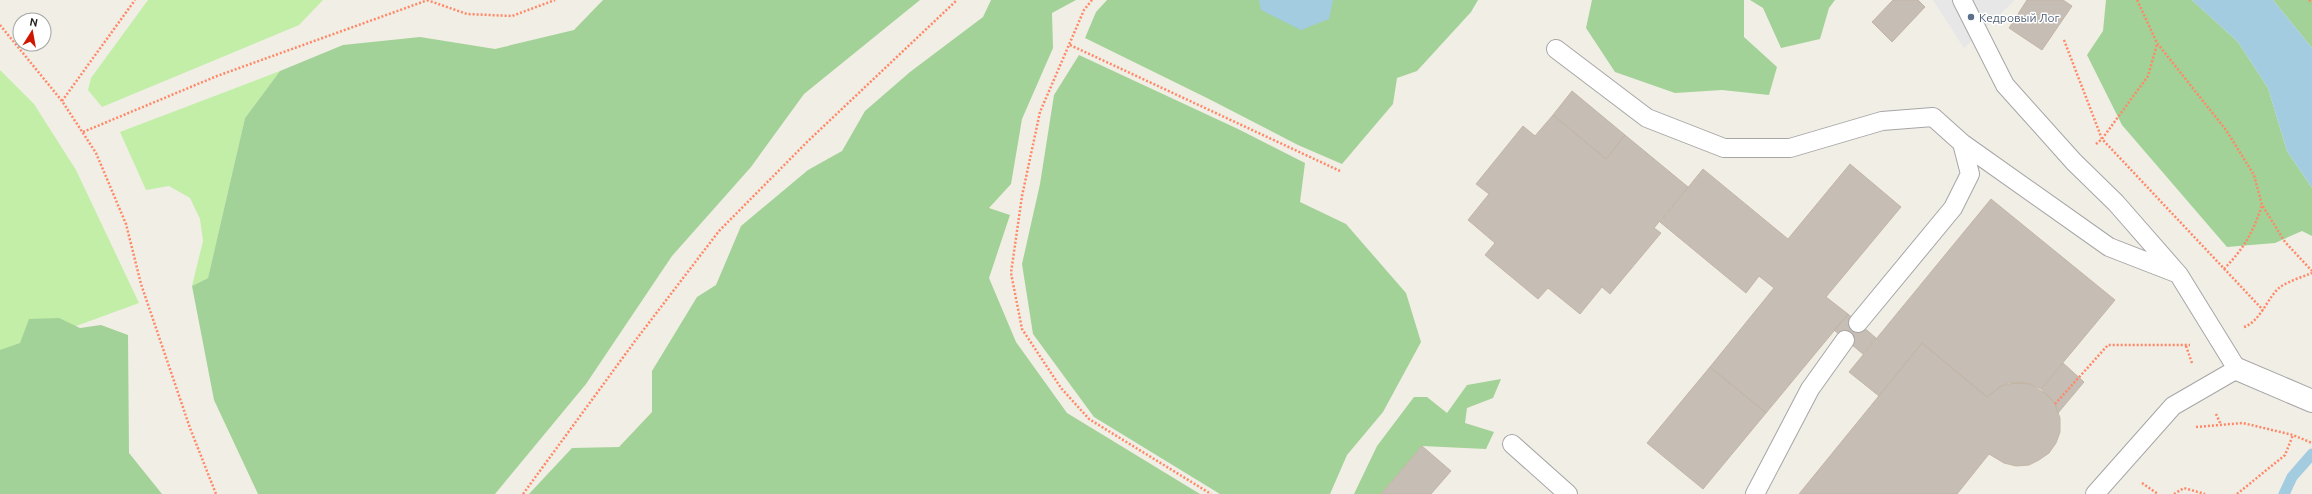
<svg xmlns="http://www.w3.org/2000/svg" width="2312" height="494" font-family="Ubuntu,sans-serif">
<rect width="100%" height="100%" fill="#f1eee5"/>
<path fill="#c2eea8" d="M148 0H323L299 25 102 107 88 90 91 78Z
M0 70 34 104 76 170 139 303 0 354Z
M280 71 245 118 208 278 192 286 203 241 200 219 190 198 169 186 146 190 120 132Z"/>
<path fill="#a2d297" d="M603 0H920L804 94 751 167 672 256 586 384 495 494H258L214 400 192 286 208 278 245 118 280 71 343 45 420 37 495 49 574 30Z
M991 0H1076L1052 13 1053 48 1022 119 1011 184 989 208 1010 215 989 278 1016 342 1067 413 1200 494H529L572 448 619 447 652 412V371L697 297 716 285 741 226 808 170 842 151 865 111 910 72 983 17Z
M1107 0H1478L1471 12 1417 71 1397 78 1393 104 1342 164 1298 145 1209 99 1085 38 1096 12Z
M1592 0H1744V37L1777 67 1769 95 1722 90 1675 93 1615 72 1586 28Z
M1750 0H1835L1829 8 1820 39 1781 48 1763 8Z
M2106 0H2192L2238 42 2268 88 2287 151 2312 188V236L2302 231 2275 243 2227 247 2122 125 2087 55 2103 31Z
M2273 0H2312V48Z
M1079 55 1238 129 1305 163 1300 202 1346 224 1406 293 1421 342 1383 412 1347 455 1330 494H1220L1094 417 1033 334 1022 264 1040 184 1054 95Z
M59 318 80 328 101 325 128 335 129 453 162 494H0V350L20 343 29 319Z
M1501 379 1493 398 1467 408 1465 423 1494 432 1486 449 1422 446 1381 494H1354L1377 446 1414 397H1427L1447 413 1467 385Z"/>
<path fill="#e7e7e7" d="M1933 0H2015L1964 48Z"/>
<path fill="#a3cce1" d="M1259 0H1333L1329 19 1301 30 1261 10Z
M2192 0H2273L2312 48V188L2287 151 2268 88 2238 42Z"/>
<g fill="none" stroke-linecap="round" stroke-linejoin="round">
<path stroke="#a3cce1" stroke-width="11" d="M2284 494 2292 477 2312 454"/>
</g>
<path fill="#c6bdb4" stroke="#c3b6a6" d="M1893 0H1918L1925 7 1892 42 1872 22Z
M2027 0H2063L2072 6 2042 50 2009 28Z
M1572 91 1625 135 1606 159 1553 115Z
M1553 115 1606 159 1625 135 1688 187 1654 228 1661 233 1610 294 1602 287 1580 314 1548 288 1538 299 1485 255 1495 243 1468 220 1489 194 1476 184 1523 126 1535 136Z
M1850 164 1901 207 1826 297 1848 314 1766 413 1710 367 1774 288 1759 276 1746 293 1660 222 1703 169 1788 239Z
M1991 199 2115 300 2041 389 2030 384 2009 383 2001 386 1987 397 1922 343 1879 396 1849 372Z
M1848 314 1876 338 1863 354 1834 330Z
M1922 343 1987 397 2001 386 2019 382 2030 384 2049 396 2055 404 2060 418V432L2056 443 2049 453 2039 460 2029 465 2016 466 2004 463 1989 454 1957 494H1799Z
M2063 363 2084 382 2058 413 2055 404 2041 389Z
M1710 367 1766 413 1703 489 1647 443Z
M1422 446 1451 471 1431 494H1381Z"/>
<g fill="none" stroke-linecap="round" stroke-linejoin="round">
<defs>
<path id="lane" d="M1962 0 2005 85 2074 162 2116 203 2179 275 2237 369 2173 406 2095 494
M1556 49 1647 118 1724 148H1790L1882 121 1933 117 1962 143 1970 174 1953 208 1858 323
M1962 143 2109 247 2176 273
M1512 444 1568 494
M1755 494 1810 389 1845 340"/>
<path id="street" d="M2237 369 2312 401"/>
</defs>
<use href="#lane" stroke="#a6a6a6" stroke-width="20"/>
<use href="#street" stroke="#a6a6a6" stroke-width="24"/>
<path stroke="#ff8868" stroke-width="2.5" stroke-dasharray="2 2" stroke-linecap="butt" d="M427 0 467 14 512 16 555 0
M1092 0 1084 10 1040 112 1022 196 1011 273 1022 329 1061 388 1089 419 1211 494
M2137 0 2157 43 2226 130 2254 175 2262 205 2285 242 2312 271
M2309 0 2312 3
M0 25 62 101 96 153 126 224 141 284 190 428 216 494
M2064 40 2102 139 2263 310
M1070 45 1340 171
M62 101 135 0
M83 132 217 76 428 0
M2096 144 2102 139 2148 76 2157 44
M2224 269C2244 248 2253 233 2262 205
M2244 327C2261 321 2267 298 2280 287 2289 281 2302 277 2312 273
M2186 346 2192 363
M2055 404 2108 345H2190
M2216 414 2221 425
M2196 427 2243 423 2293 435 2312 443
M2142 483 2158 494
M523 494 635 341 719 231 808 141 957 0
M2174 494 2184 488 2205 494
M2237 494 2285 455 2293 435"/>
<use href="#lane" stroke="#fff" stroke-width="18"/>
<use href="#street" stroke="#fff" stroke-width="22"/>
</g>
<circle fill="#5c6f8a" stroke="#fff" stroke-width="1.5" cx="1971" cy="17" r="4"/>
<g text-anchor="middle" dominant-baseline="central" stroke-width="3" stroke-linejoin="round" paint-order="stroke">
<g font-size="12" fill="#4e5e75" stroke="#fff" text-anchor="start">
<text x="1979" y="17">Кедровый Лог</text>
</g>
</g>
<g transform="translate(32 32) rotate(11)"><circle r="19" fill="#ffffff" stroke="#a5a5a5"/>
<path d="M0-3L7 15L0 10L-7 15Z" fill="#cf1700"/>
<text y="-6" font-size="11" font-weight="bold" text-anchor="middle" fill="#1f1f1f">N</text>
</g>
</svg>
